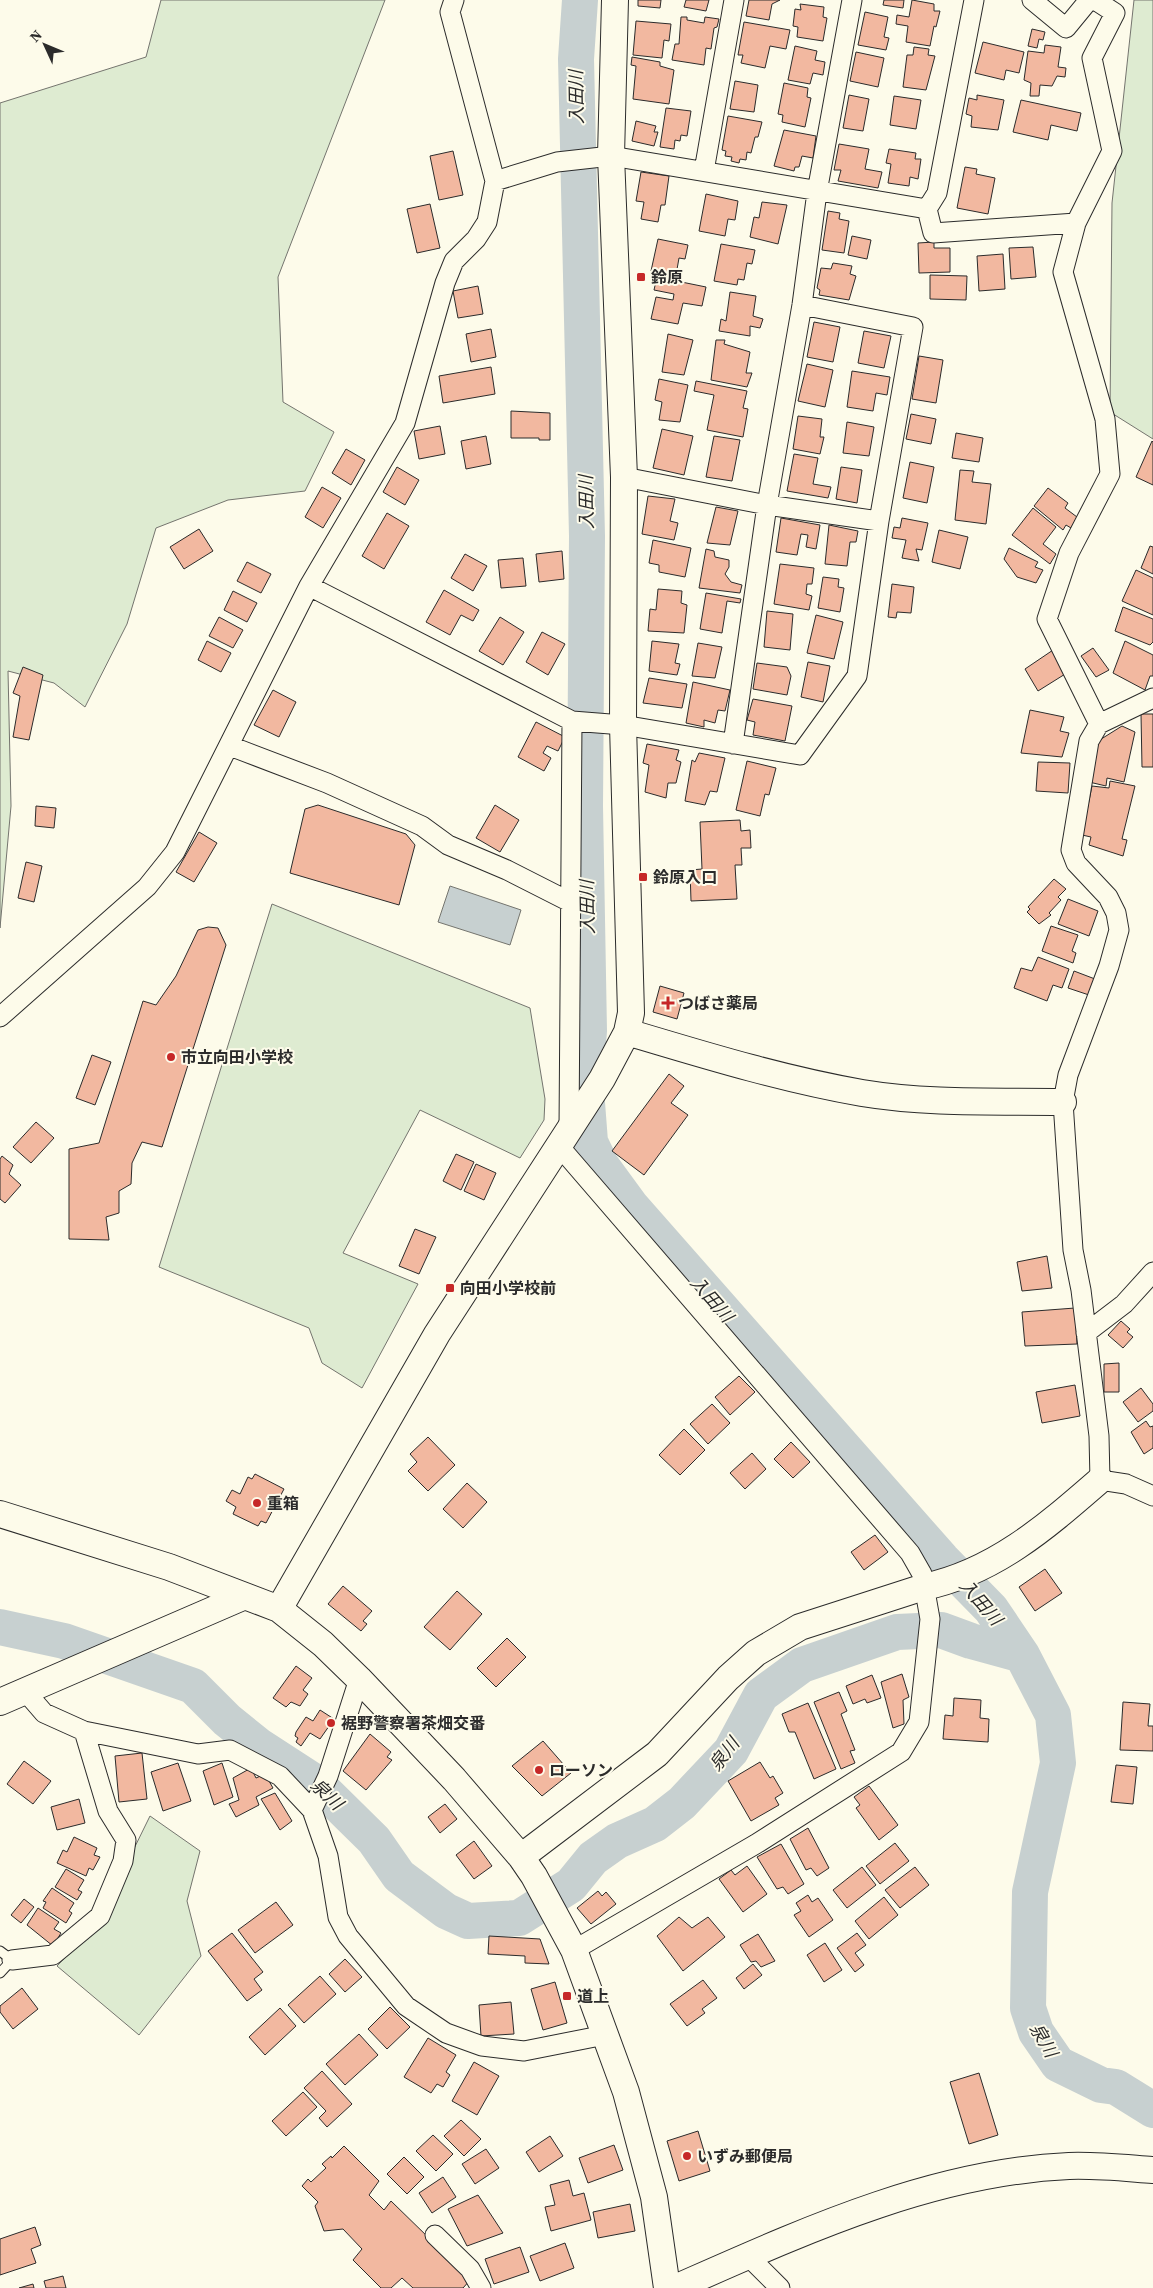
<svg xmlns="http://www.w3.org/2000/svg" width="1153" height="2288" font-family="'Source Serif 4','Noto Sans JP',serif">
<rect width="100%" height="100%" fill="#fdfbea"/>
<path fill="#deebd1" stroke="#74746e" d="M161 0H385L278 277 283 402 334 432 305 491 228 500 156 528 127 624 85 707 54 683 8 671 11 806 0 928V103L146 57Z
M1134 0H1153V439L1110 412 1112 203Z
M272 904 530 1008 545 1099 544 1120 520 1158 420 1110 343 1253 418 1284 362 1388 322 1363 309 1328 159 1267Z
M150 1816 200 1851 187 1901 201 1956 139 2035 57 1966 97 1924Z"/>
<path fill="#c7d0d0" stroke="#74746e" d="M450 886 521 910 510 945 438 922Z"/>
<g fill="none" stroke-linecap="round" stroke-linejoin="round">
<path stroke="#c7d0d0" stroke-width="36" d="M580 0 576 59 587 536 585 806 589 1031 585 1077 590 1142 601 1165 631 1206 942 1559 991 1609 1022 1655 1053 1715 1058 1763 1030 1892 1028 2008 1036 2032 1058 2064 1101 2085 1116 2087 1153 2110
M0 1627 64 1641 193 1686 227 1720 258 1745 315 1782 374 1840 399 1876 446 1911 468 1921 519 1918 571 1885 593 1858 617 1841 655 1824 682 1803 731 1751 761 1695 802 1665 897 1632 941 1630 971 1641 1022 1655"/>
</g>
<path fill="#f2b8a0" stroke="#2b2b2b" d="M638 0H661L660 8 638 6Z
M686 0H709L706 11 684 7Z
M749 0H780L772 4 769 20 746 16Z
M884 0H904L903 8 883 5Z
M912 0 934 4V11H940L936 27 934 26 930 46 906 42 908 26 896 24 897 15 909 17Z
M800 4 824 7 823 17 827 18 823 41 797 37 798 27 793 26 795 9 801 10Z
M865 12 888 17 884 37 889 38 886 50 858 45Z
M681 17H687V20L704 23 705 17 719 19 717 27 714 28 711 49 706 48 704 65 672 60 675 44H679Z
M636 21 671 24 669 41 664 40 662 58 633 55Z
M744 22 790 30 786 49 770 46 765 68 741 63 743 55H738Z
M1032 29 1045 32 1043 40 1039 39 1037 48 1028 46Z
M983 42 1024 52 1019 73 1006 70 1004 80 975 73Z
M1045 45 1061 47 1058 67 1066 68 1065 77 1057 76 1052 86 1040 85 1039 96H1030L1031 83 1024 80 1028 51 1044 53Z
M795 46 817 51 815 60 825 62 823 75 813 73 810 84 788 80Z
M914 47 929 49 928 55 935 56 926 90 903 87 907 55H913Z
M856 52 884 58 878 87 850 81Z
M632 57 660 62V66L674 70 669 104 633 99 636 66 631 65Z
M735 81 758 85 754 112 730 109Z
M784 83 808 88 807 97 811 98 805 127 782 122 783 115 778 114Z
M849 95 869 99 863 131 843 128Z
M977 95 1004 100 998 130 971 127 972 116 966 114 969 98 977 100Z
M894 96 921 100 916 129 890 125Z
M1021 100 1081 113 1077 131 1051 125 1048 140 1013 132Z
M666 108 691 111 687 136 681 135 680 141 675 140 674 149 660 147Z
M728 116 762 122 758 137H755L751 153 747 152 746 160 740 159 739 163 731 161 732 157 725 156 726 151 722 150Z
M636 121 656 126 654 132H658L654 146 632 141Z
M784 130 816 136 813 158 802 156 799 167H795L794 171 774 166Z
M839 144 869 149 865 169 882 172 878 188 838 181 841 170H834Z
M889 149 916 153 915 159H921L918 179 910 177 909 186 888 183 891 164 886 163Z
M453 151 463 195 439 200 430 156Z
M965 167 977 169 976 174 995 178 988 214 957 208Z
M641 172 669 176 665 205H661L658 222 641 219 644 202 636 201Z
M706 194 738 201 735 220 728 219 725 236 699 231Z
M762 202 787 205 778 244 750 237 754 217 759 218Z
M430 204 440 248 417 253 407 209Z
M828 211 840 213 839 219 849 221 844 253 822 250Z
M852 236 871 240 867 259 848 255Z
M658 239 688 245 685 259 679 258 676 275 651 271Z
M934 242V248H950V272L919 273 918 243Z
M721 244 755 250 752 264 747 263 744 280 738 279 737 285 714 281Z
M1033 247 1036 277 1011 279 1009 248Z
M1003 254 1005 289 979 291 977 256Z
M833 263 852 266 850 274 856 276 849 300 819 295 820 290 817 288 821 268 831 269Z
M930 275 967 276 966 300 930 299Z
M657 277 706 287 702 306 683 303 678 324 651 319 656 297 673 300 674 294 654 290Z
M478 286 483 314 458 318 453 291Z
M730 292 756 296 753 316 763 319 760 328 750 326V336L719 331 721 319 726 321Z
M814 322 840 327 833 362 807 357Z
M491 329 496 357 471 362 466 334Z
M864 331 891 336 884 368 858 363Z
M668 334 693 340 684 375 662 372Z
M716 340H725L724 344 750 352 746 373H752L747 387 711 380Z
M919 356 943 360 936 403 912 399Z
M807 364 833 370 825 407 798 401Z
M491 367 495 394 443 403 439 376Z
M852 371 890 377 887 395 876 393 873 411 847 407Z
M659 379 688 385 680 422 659 420 662 402 655 400Z
M696 381 747 391 743 408 748 409 743 437 707 430 714 395 694 391Z
M511 411 550 413V440H539V438H511Z
M911 414 936 419 931 444 906 439Z
M798 416 822 419 820 437H824L820 454 793 449Z
M847 422 874 427 869 456 843 453Z
M440 426 445 454 419 459 414 431Z
M662 429 693 436 684 475 653 468Z
M956 433 983 438 979 462 952 458Z
M486 436 491 464 466 469 461 441Z
M714 436 740 440 732 481 706 477Z
M1152 441 1153 442V485L1136 477Z
M346 449 365 460 351 485 332 473Z
M794 454 818 458 813 484 831 487 828 498 787 491Z
M910 462 934 467 927 503 903 498Z
M397 467 419 480 405 505 383 492Z
M841 467 862 470 857 503 836 499Z
M960 470 974 471 972 482 991 484 986 524 955 520Z
M322 487 341 498 323 528 305 517Z
M1048 488 1068 503 1065 508 1077 517 1071 528 1066 525 1063 530 1034 506Z
M648 496 675 499 670 521 678 523 674 540 642 534Z
M716 507 738 511 730 545 707 543Z
M1033 508 1056 527 1043 544 1056 554 1050 564 1012 535Z
M387 513 409 526 384 569 362 556Z
M781 518 820 525 816 549 806 547 808 535 801 534 797 555 776 552Z
M902 518 928 523 922 550 916 549 919 561 902 558 906 540 892 538 894 527 900 528Z
M829 525 858 531 856 542H850L847 566 825 564Z
M199 529 213 551 184 569 170 547Z
M939 530 968 537 960 569 932 562Z
M653 540 691 548 685 577 659 572V565L649 563Z
M1150 546 1153 547V574L1141 568Z
M1009 548 1038 562 1035 567 1043 570 1036 583 1017 577 1004 559Z
M706 549 714 551 715 557 729 560V567L725 574 731 582 742 585 740 593 699 588Z
M562 551 564 579 539 582 536 554Z
M465 554 487 566 473 591 451 578Z
M523 558 526 586 501 588 498 560Z
M247 562 271 574 261 593 237 581Z
M780 564 814 568 812 584H807L806 594 812 596 809 610 774 604Z
M1136 570 1153 578V615L1122 601Z
M823 577 839 579 838 587 844 588 840 612 818 608Z
M892 584 914 587 911 613 897 612 896 618 888 617Z
M658 589 682 591 681 603 687 605 684 633 648 631 650 609 656 610Z
M444 590 479 610 473 621 461 615 450 635 426 622Z
M233 591 257 603 247 622 224 610Z
M706 593 741 599 740 603 727 601 722 633 700 629Z
M1123 607 1153 619V642L1150 645 1115 631Z
M767 611 793 614 790 650 764 647Z
M816 615 843 622 834 659 807 653Z
M219 617 243 630 233 648 209 636Z
M500 617 524 632 503 665 479 651Z
M542 632 565 644 548 675 526 662Z
M207 641 231 653 221 672 198 660Z
M652 641 679 644 675 663 680 664 677 675 649 671Z
M1125 641 1153 655V676H1150L1145 690 1113 673Z
M698 643 722 647 715 678 692 676Z
M1056 648 1070 671 1038 691 1025 669Z
M1093 648 1109 670 1096 677 1081 656Z
M808 662 830 666 823 702 801 697Z
M757 663 787 667 791 676 787 695 753 689Z
M23 667 43 675 29 740 13 737 20 696 13 693Z
M649 678 687 684 682 708 643 703Z
M693 682 730 690 725 711 718 710 715 723 704 720V727L686 723Z
M273 690 296 702 279 737 254 725Z
M753 699 792 706 785 741 753 735 755 722 747 720Z
M1030 710 1064 717 1060 731 1069 733 1062 757 1021 753Z
M1141 714H1153V767H1142Z
M536 722 565 737 558 751 547 746 543 753 551 758 544 771 518 757Z
M1122 726 1135 732 1124 782 1107 778 1106 786 1089 782 1098 741Z
M647 744 679 750 676 760 681 762 676 783H668L666 798 645 792 649 765 643 763Z
M699 753 725 758 717 792 710 791 705 805 685 801 692 760 695 762Z
M747 761 776 768 769 795 765 794 760 816 736 810Z
M1038 762 1070 763 1068 793 1036 791Z
M1110 781 1135 786 1122 839 1127 840 1123 856 1089 845 1091 837 1082 835 1092 786 1109 788Z
M318 805 406 834 415 845 399 905 290 873 305 809Z
M495 805 519 820 500 852 476 838Z
M36 806 56 808 54 828 35 826Z
M740 820 741 831 750 830 751 848H741L742 865H735L737 899 691 901 690 870 702 869 700 822Z
M199 832 217 843 194 882 176 872Z
M26 862 42 866 34 902 18 898Z
M1054 879 1066 889 1058 897 1061 900 1049 913 1051 915 1039 924 1027 912 1030 909 1028 907Z
M1068 899 1098 911 1089 936 1058 924Z
M1051 926 1078 935 1072 951 1076 953 1073 963 1042 951Z
M208 927 218 928 226 945 162 1147 142 1142 132 1163 131 1184 119 1191V1213L106 1217 109 1240 69 1239V1149L99 1143 143 1001 156 1005 176 976 198 930Z
M1038 957 1069 969 1062 988 1053 985 1047 1001 1014 988 1021 968 1032 971Z
M1074 971 1095 979 1089 995 1068 988Z
M660 986 684 993 677 1019 653 1012Z
M92 1055 111 1062 95 1105 76 1098Z
M669 1074 684 1086 671 1103 688 1115 644 1175 612 1151Z
M36 1122 54 1138 31 1163 13 1147Z
M456 1154 474 1162 461 1190 443 1181Z
M2 1156 13 1165 9 1174 21 1185 5 1203 0 1199V1159Z
M476 1164 496 1173 484 1200 464 1191Z
M415 1229 436 1237 419 1274 399 1266Z
M1047 1256 1052 1288 1022 1291 1017 1262Z
M1075 1308 1077 1344 1025 1346 1022 1312Z
M1121 1321 1130 1329 1127 1332 1133 1337 1123 1348 1108 1335Z
M1119 1363V1392H1104V1364Z
M739 1376 755 1392 730 1415 715 1397Z
M1075 1385 1080 1416 1042 1423 1036 1392Z
M1141 1388 1153 1404V1411L1138 1422 1123 1402Z
M712 1404 730 1423 708 1444 690 1424Z
M1146 1421 1150 1427 1153 1426V1448L1144 1454 1131 1432Z
M684 1429 705 1450 680 1475 659 1455Z
M428 1437 455 1465 428 1491 408 1471 417 1462 410 1454Z
M791 1442 810 1462 793 1478 774 1459Z
M752 1453 766 1469 745 1489 730 1473Z
M255 1474 284 1489 266 1523 261 1521 258 1526 233 1514 236 1507 226 1501 232 1490 240 1494 248 1477 252 1479Z
M467 1483 487 1502 463 1528 443 1509Z
M875 1535 888 1552 864 1570 851 1552Z
M1045 1569 1062 1593 1035 1611 1019 1587Z
M343 1586 372 1611 363 1621 367 1624 361 1631 328 1604Z
M457 1591 482 1614 450 1650 424 1627Z
M507 1638 526 1657 496 1687 477 1668Z
M296 1666 312 1678 303 1690 308 1694 300 1706 291 1702 286 1707 273 1698Z
M902 1674 909 1697 903 1700 904 1724 893 1728 881 1682Z
M872 1675 881 1698 867 1703 865 1699 853 1704 846 1686Z
M839 1692 847 1711 841 1714 855 1750 850 1751 855 1763 841 1769 814 1702Z
M954 1698 981 1700 980 1718 989 1719 988 1742 943 1739 945 1715 953 1716Z
M1123 1702 1150 1704 1148 1726H1153V1751L1120 1750Z
M808 1703 836 1769 814 1779 795 1732H789L782 1714Z
M320 1710 334 1719 320 1739 310 1733 301 1746 296 1742 298 1738 295 1736 296 1732 306 1717 313 1721Z
M370 1734 391 1752 387 1757 392 1760 366 1790 343 1771Z
M543 1741 571 1773 542 1796 512 1766Z
M142 1753 147 1799 119 1802 115 1756Z
M24 1761 51 1781 33 1804 7 1784Z
M760 1762 770 1778 773 1776 783 1793 775 1798 779 1805 751 1821 728 1781Z
M178 1763 191 1801 163 1811 151 1772Z
M222 1763 233 1797 214 1805 203 1771Z
M1116 1765 1137 1767 1133 1804 1111 1802Z
M251 1768 256 1778 265 1774 273 1788 256 1797 259 1805 236 1817 229 1804 239 1800 233 1778Z
M869 1786 898 1825 879 1840 856 1808 860 1805 854 1797Z
M275 1793 292 1821 280 1830 261 1799Z
M79 1799 85 1823 57 1830 51 1807Z
M445 1804 457 1819 440 1833 428 1817Z
M808 1828 829 1868 817 1876 811 1868 806 1870 790 1839Z
M74 1837 97 1848 94 1855 100 1857 93 1870 89 1868 86 1876 57 1863 63 1850 67 1852Z
M474 1841 492 1866 474 1879 456 1855Z
M895 1843 909 1861 880 1884 866 1866Z
M781 1844 804 1884 788 1894 783 1887 777 1889 757 1857Z
M747 1866 767 1894 743 1912 719 1879 731 1870 735 1875Z
M862 1867 876 1885 847 1908 833 1890Z
M915 1867 929 1885 900 1908 885 1890Z
M66 1869 84 1880 78 1890 82 1892 77 1900 55 1887Z
M52 1888 74 1903 69 1911 72 1913 66 1923 43 1908 46 1902 43 1901Z
M598 1891 602 1896 606 1892 616 1904 591 1924 577 1908Z
M808 1895 812 1902 818 1898 833 1920 809 1937 794 1915 801 1911 796 1903Z
M884 1897 898 1915 869 1939 855 1921Z
M24 1899 34 1907 21 1923 11 1915Z
M276 1902 293 1925 255 1953 238 1930Z
M38 1908 59 1922 54 1929 61 1933 53 1946 27 1925Z
M679 1917 692 1928 708 1917 725 1937 683 1971 657 1936Z
M232 1933 263 1972 254 1979 262 1990 247 2001 208 1951Z
M857 1933 866 1945 855 1953 864 1965 855 1972 837 1948Z
M758 1934 775 1961 761 1967 756 1961 751 1962 740 1945Z
M489 1936 540 1939 549 1964 525 1963V1956L488 1954Z
M825 1943 842 1970 824 1982 807 1955Z
M345 1959 362 1977 345 1992 329 1974Z
M753 1964 762 1975 744 1989 736 1978Z
M320 1976 336 1994 304 2023 288 2005Z
M703 1980 717 1998 702 2009 705 2013 687 2026 670 2004Z
M555 1982 567 2023 543 2030 531 1989Z
M22 1988 38 2009 13 2029 0 2012V2006Z
M511 2002 514 2034 481 2036 479 2005Z
M390 2007 410 2027 387 2049 368 2029Z
M280 2008 296 2026 265 2055 249 2037Z
M359 2034 378 2055 345 2085 326 2064Z
M428 2038 456 2055 446 2072 450 2075 443 2087 437 2084 431 2093 404 2077Z
M474 2062 499 2076 477 2115 452 2101Z
M322 2071 352 2104 327 2127 319 2118 326 2111 304 2088Z
M979 2073 998 2135 969 2144 950 2082Z
M303 2092 317 2107 286 2136 272 2121Z
M461 2120 481 2139 464 2156 444 2136Z
M698 2131 710 2171 679 2181 667 2141Z
M433 2135 453 2154 436 2171 416 2151Z
M550 2136 563 2156 539 2172 526 2152Z
M614 2145 623 2170 588 2183 579 2158Z
M344 2146 379 2181 369 2195 384 2210 391 2201 471 2279 463 2288H413L402 2278 391 2288H381L353 2260 362 2249 343 2229 324 2231 315 2206 318 2202 302 2186 308 2179 311 2182 326 2168 322 2164 331 2156 332 2158Z
M486 2149 499 2168 475 2184 462 2164Z
M404 2157 424 2177 407 2194 387 2174Z
M443 2177 456 2197 432 2213 419 2193Z
M569 2180 573 2196 584 2193 591 2220 551 2231 545 2207 555 2205 550 2185Z
M478 2195 503 2233 467 2246 448 2209Z
M630 2204 635 2231 598 2238 593 2212Z
M35 2227 41 2245 31 2249 36 2263 0 2275V2239Z
M565 2243 574 2268 540 2281 530 2256Z
M520 2247 529 2272 494 2284 485 2259Z
M63 2276 66 2288H46L44 2281Z
M33 2284 34 2288H19Z"/>
<g fill="none" stroke-linecap="round" stroke-linejoin="round">
<defs>
<path id="lane" d="M0 1951 12 1960 0 1973"/>
<path id="street" d="M1032 0 1066 28 1089 0
M704 171 734 0
M495 181 557 162 611 156 927 209 937 193 974 0
M927 209 933 233 1076 223 1063 272 1105 419 1110 474 1069 553 1047 619 1099 724
M1076 223 1112 151 1092 58 1115 13 1095 0
M624 477 767 505 879 521
M309 586 572 721 623 725 800 755 857 676 879 521 913 327 802 305
M1153 698 1099 724 1089 741 1071 850 1076 863 1108 897 1116 913 1119 930 1109 966 1068 1075 1063 1102 1073 1250 1081 1290 1099 1436 1100 1480 1126 1484 1153 1496
M733 744 767 505 802 305 817 192 852 0
M230 746 327 783 422 826 448 845 507 870 570 902
M0 1017 147 887 175 852 309 586 405 423 445 283 454 261 476 239 487 222 495 181 450 12 454 0
M569 1130 572 721
M559 1146 910 1553 922 1574 930 1619 919 1722 901 1752 756 1844 574 1950
M1086 1333 1124 1304 1153 1272
M25 1691 44 1713 84 1731 198 1754 230 1750 280 1776 312 1810 328 1856 338 1917 348 1936 406 2006 446 2033 482 2046 524 2051 605 2035
M312 1810 328 1776 359 1679
M12 1960 53 1955 100 1916 123 1861 126 1840 108 1811 84 1731
M435 2235 470 2269 481 2288
M748 2256 780 2288"/>
<path id="secondary" d="M627 1032C704 1055 782 1079 862 1093 928 1104 996 1101 1063 1102
M0 1514 169 1567 279 1609 323 1644 359 1679 454 1779 521 1857 534 1876 574 1950 626 2092 654 2197 667 2288
M279 1609 437 1334 602 1079 627 1032 631 1013 623 725 624 477 611 156 615 0
M0 1702 245 1596
M521 1857 657 1754 728 1678 756 1653 800 1627 924 1587C995 1572 1047 1526 1100 1480
M675 2288C800 2233 931 2172 1069 2166 1097 2165 1125 2168 1153 2170"/>
</defs>
<use href="#lane" stroke="#2b2b2b" stroke-width="11"/>
<use href="#street" stroke="#2b2b2b" stroke-width="21"/>
<use href="#secondary" stroke="#2b2b2b" stroke-width="28"/>
<use href="#lane" stroke="#fdfbea" stroke-width="9"/>
<use href="#street" stroke="#fdfbea" stroke-width="19"/>
<use href="#secondary" stroke="#fdfbea" stroke-width="26"/>
</g>
<g fill="#c62828" stroke="#fdfbea" stroke-width="2">
<rect x="636" y="272" width="10" height="10" rx="2.5"/>
<rect x="638" y="872" width="10" height="10" rx="2.5"/>
<path d="M665.5 995.5h5v5h5v5h-5v5h-5v-5h-5v-5h5z"/>
<circle cx="171" cy="1057" r="5"/>
<rect x="445" y="1283" width="10" height="10" rx="2.5"/>
<circle cx="257" cy="1503" r="5"/>
<circle cx="331" cy="1723" r="5"/>
<circle cx="539" cy="1770" r="5"/>
<rect x="562" y="1991" width="10" height="10" rx="2.5"/>
<circle cx="687" cy="2156" r="5"/>
</g>
<g text-anchor="middle" dominant-baseline="central" stroke-width="4" stroke-linejoin="round" paint-order="stroke">
<g font-size="16" font-weight="bold" fill="#2b2b2b" stroke="#fdfbea" text-anchor="start">
<text x="651" y="277">鈴原</text>
<text x="653" y="877">鈴原入口</text>
<text x="678" y="1003">つばさ薬局</text>
<text x="181" y="1057">市立向田小学校</text>
<text x="460" y="1288">向田小学校前</text>
<text x="267" y="1503">重箱</text>
<text x="341" y="1723">裾野警察署茶畑交番</text>
<text x="549" y="1770">ローソン</text>
<text x="577" y="1996">道上</text>
<text x="697" y="2156">いずみ郵便局</text>
</g>
<g font-size="18" font-style="italic" fill="#2b2b2b" stroke="#fdfbea">
<text transform="translate(576 97) rotate(-91)">入田川</text>
<text transform="translate(586 502) rotate(-91)">入田川</text>
<text transform="translate(587 907) rotate(-91)">入田川</text>
<text transform="translate(712 1299) rotate(49)">入田川</text>
<text transform="translate(981 1602) rotate(49)">入田川</text>
<text transform="translate(724 1754) rotate(-52)">泉川</text>
<text transform="translate(327 1794) rotate(43)">泉川</text>
<text transform="translate(1044 2040) rotate(60)">泉川</text>
</g>
</g>
<g transform="translate(45 45) rotate(314)" stroke="#fdfbea" stroke-width="4" paint-order="stroke">
<path d="M0-4L9 19L0 12L-9 19Z" fill="#2b2b2b"/>
<text y="-8" font-size="14" font-weight="bold" text-anchor="middle" fill="#2b2b2b">N</text>
</g>
</svg>
